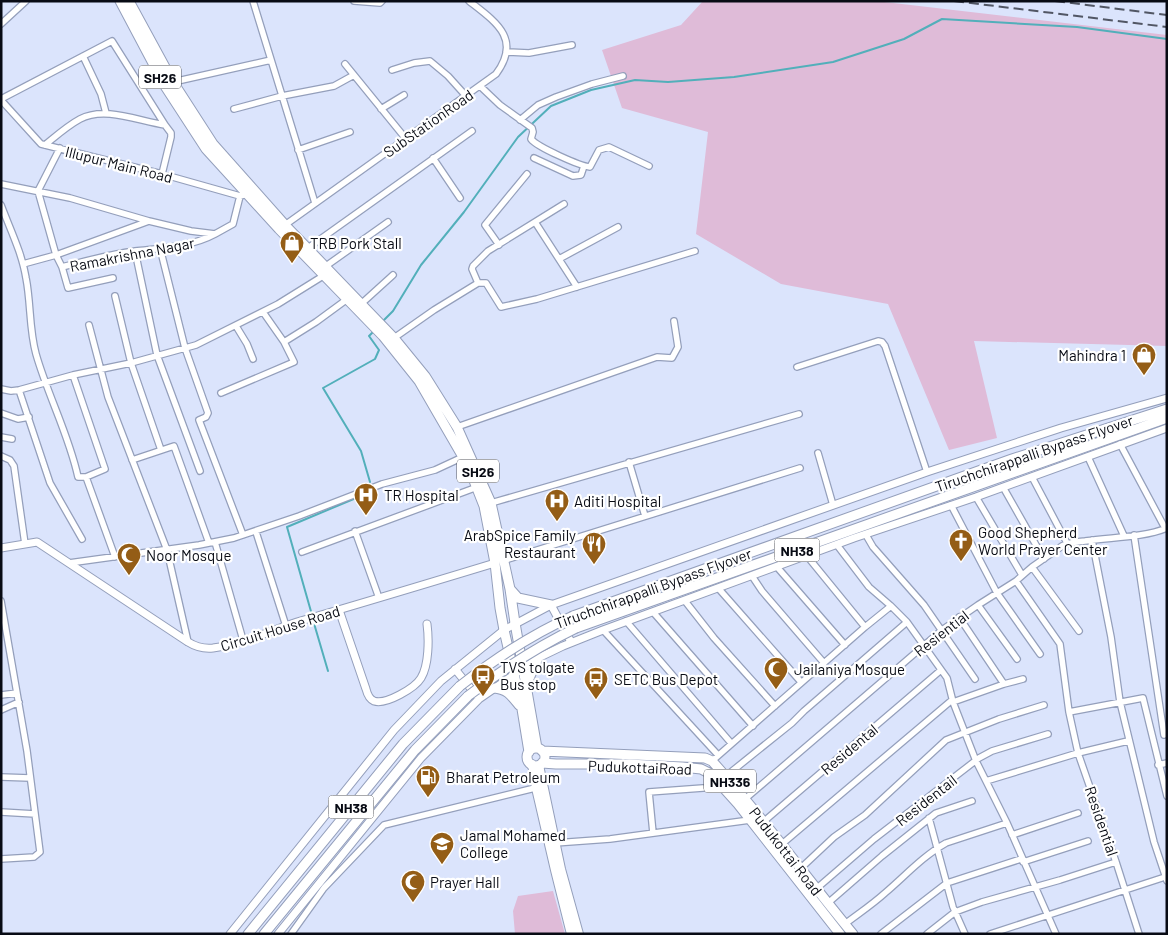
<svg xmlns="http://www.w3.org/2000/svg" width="1168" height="935" font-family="Barlow,sans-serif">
<rect width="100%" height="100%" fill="#dbe4fc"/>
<path fill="#dfbbd8" d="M703 1H876L1167 35V346L974 341 997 438 949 450 888 304 781 284 696 234 708 132 622 108 602 50 681 25Z
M553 891 565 934H515L513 911 518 896Z"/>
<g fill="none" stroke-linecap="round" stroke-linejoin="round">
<path stroke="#52afba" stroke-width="2" d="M383 321 393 311 421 265 464 212 518 137 551 106 591 90 635 80 668 82 734 77 833 62 904 39 942 19 1077 27 1167 39
M370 482 361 451 323 388 375 359 379 350 369 336 373 332
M312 615 287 527 368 493
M313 620 328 671"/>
<defs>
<path id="minor" d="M253 1 315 203
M354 1 380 3 382 1
M1 24 26 1
M506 52 529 53 572 45
M83 56 101 94 106 113
M345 64 406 139
M392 70 414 63 430 61 448 76 466 96
M173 82 271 60
M480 86 500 105 532 128 533 132 531 139C537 147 580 166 590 167L599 150 609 147 649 166
M1 99 112 41 165 125
M1 100 41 144 162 174 240 196 248 194
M234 109 282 96 334 86 354 75
M381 109 404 95
M520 120 538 105 556 97 592 84 623 76
M45 145C56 136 67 126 80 119 105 106 138 121 165 125L171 133V137L162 174
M60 148 38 191 56 255 149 221
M298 150 350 132
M433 158 460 198
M534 158 573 176 581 175 584 166
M1 184 70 198 149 221 191 231 215 234 233 224 240 196
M1 205C10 229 22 253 26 278 31 303 29 329 36 354 48 396 69 435 78 477H86L115 557
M535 222 577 287
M285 225 496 74C522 39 496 22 469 1
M499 245 485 225 527 174
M160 248 185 348 208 413 206 417 199 420 243 535
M308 248 472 131
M135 251 157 355 200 471
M559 259 618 227
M23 264 56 255 62 267C86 261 110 254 135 251 161 248 191 247 215 234
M326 266 388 222
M62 267 68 288 113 278
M478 283H486L501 307 537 299 695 251
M115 296 131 363 161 450
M361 304 393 275
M263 312 284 342
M89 325 108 397 167 550 188 642
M236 326 247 344 253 359
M394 338 434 310 478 283 472 269 473 266 488 251 564 204
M797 367 878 341 882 342 885 346 927 472
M73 375 105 469 86 477
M1 389 11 391 19 390 73 375 131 363 196 345 278 304 323 276
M19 390 50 483 82 539
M221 393 294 362 284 342 316 322 346 300
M1 413 18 419 29 417
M457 427 657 357 672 358 678 347 674 321
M1 437 12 439
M1120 444 1165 528
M818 453 833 505
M1 456 10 460 14 466 25 544
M1088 457 1124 536
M132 460 174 446 209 543
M629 462 645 516
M1032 477 1067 543
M1003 487 1044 559
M976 497 1022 575
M491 503 799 414
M951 505 997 593 1040 654
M355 531 379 598
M256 532 286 626
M866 535 873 547 924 605 975 679
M1134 535 1164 735
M1092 540 1111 637 1120 702 1154 842 1167 881
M215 542 243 640
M837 545 869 587 891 606 907 622 947 678 953 702 976 761 1007 823 1056 934
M302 552 480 486
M502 561 800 468
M69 563 199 545 234 538 299 516 382 484 435 470 463 457
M777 567 845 645
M1032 567 1079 631
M752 576 762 591 824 663
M1016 581 1060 644 1069 712 1078 753 1116 862 1139 934
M719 589 801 682
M1 601 27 751 40 852 34 857 1 859
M685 601 714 638 775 706
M978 605 1017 659
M653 612 753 726
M959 617 1004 684
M626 621 731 743
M865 627 891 606
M603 630 718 755
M1 695 17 693
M953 702 1004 684 1023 679
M1 710 19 702
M1069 712 1143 698 1167 796
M712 761 865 627 807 556
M1158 765 1167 763
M726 776 792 723 804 711 907 622
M1 777 30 778
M986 781 1078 753 1128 741
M745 799 942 630 978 605 1016 581 1032 567 1062 546C1069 542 1077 542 1085 541 1112 537 1142 538 1167 528
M1 812 35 814
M929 818 953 907 965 934
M762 823 941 670
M653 833 649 792 703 788
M1012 835 1078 813
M555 843 610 839 750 820
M782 844 952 700
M1023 862 1088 841
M801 868 834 837 865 815 946 740 999 719 1044 705
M816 889 874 839 979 758 992 751 1048 734
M828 903 882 856 936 813 972 801
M845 924C858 914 873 904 885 893 905 876 923 856 946 843L1007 823
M291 934 324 888 384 825 539 787
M881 934 947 883 1021 859
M927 934 955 912 982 902 1060 880 1116 862
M990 934 1165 877"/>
<path id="tertiary" d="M1 548 37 542 188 642C196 647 203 649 213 648 242 644 270 631 297 622 363 603 429 583 495 563
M551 605 571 642
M339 610 366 689C367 693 369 699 374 701 386 705 415 688 421 678 429 665 429 639 427 624
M455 669 476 695
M230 934 394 730 441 681 504 630 551 605 927 472 1061 428 1167 398
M278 934 421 758 479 699 538 658 563 646 603 630 854 538 976 497 1167 428"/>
<path id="secondary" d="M532 764 536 788 555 870 571 934
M539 765 561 869 579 934"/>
<path id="primary" d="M120 1 165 86 206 149 279 229 383 336 419 381 463 457 471 473 484 506 495 563 500 608 504 630
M129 1 173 82 213 144 285 225 394 338 425 376 457 427 491 503 510 589 515 623
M510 589 518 598 551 605"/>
<path id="trunk" d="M573 616 1012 459 1167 409
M515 623 537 748
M576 628 1167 418
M504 630 522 709 529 752
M527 683 538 658
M494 688C507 689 511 695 519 705
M527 757a9 9 0 1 1 18 0a9 9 0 1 1-18 0Z
M542 751 705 758 712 761C762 816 805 876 853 934
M542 763 556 764H629L682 767 701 769 711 774 738 804 840 934
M248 934 403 744 460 686
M264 934 415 750 468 696"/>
</defs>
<use href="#minor" stroke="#949fbb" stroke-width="8"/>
<use href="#tertiary" stroke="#949fbb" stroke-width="9"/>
<use href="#secondary" stroke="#949fbb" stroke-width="10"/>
<use href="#primary" stroke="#949fbb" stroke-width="11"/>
<use href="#trunk" stroke="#949fbb" stroke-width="11"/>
<use href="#minor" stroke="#fff" stroke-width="5.5"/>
<use href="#tertiary" stroke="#fff" stroke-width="7"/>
<use href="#secondary" stroke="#fff" stroke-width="8"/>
<use href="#primary" stroke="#fff" stroke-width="9"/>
<use href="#trunk" stroke="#fff" stroke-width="9"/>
<path stroke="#515664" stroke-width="2" stroke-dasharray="10 5" stroke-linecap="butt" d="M954 1 1167 27
M1055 1 1167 15"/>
<defs>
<path id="trunk-bridge" d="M460 686C496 658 532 634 573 616
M468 696C504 668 535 648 576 628"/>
</defs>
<use href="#trunk-bridge" stroke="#949fbb" stroke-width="11" stroke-linecap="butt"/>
<use href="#trunk-bridge" stroke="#fff" stroke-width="9"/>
</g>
<defs>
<symbol id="shop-pin" viewBox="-11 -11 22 30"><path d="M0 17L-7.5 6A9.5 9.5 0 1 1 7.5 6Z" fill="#945d16" stroke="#fff"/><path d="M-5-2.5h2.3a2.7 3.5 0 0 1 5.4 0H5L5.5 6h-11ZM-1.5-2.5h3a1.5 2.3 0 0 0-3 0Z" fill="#fff"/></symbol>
<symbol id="hospital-pin" viewBox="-11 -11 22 30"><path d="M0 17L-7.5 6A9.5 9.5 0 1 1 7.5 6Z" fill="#945d16" stroke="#fff"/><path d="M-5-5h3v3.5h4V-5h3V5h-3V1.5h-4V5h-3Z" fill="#fff"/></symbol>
<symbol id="church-pin" viewBox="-11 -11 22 30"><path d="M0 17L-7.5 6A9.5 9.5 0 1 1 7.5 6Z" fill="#945d16" stroke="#fff"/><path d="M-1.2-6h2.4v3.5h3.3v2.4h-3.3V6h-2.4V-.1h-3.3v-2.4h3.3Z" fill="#fff"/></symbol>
<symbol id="restaurant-pin" viewBox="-11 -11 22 30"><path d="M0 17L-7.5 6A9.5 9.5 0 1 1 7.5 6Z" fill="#945d16" stroke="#fff"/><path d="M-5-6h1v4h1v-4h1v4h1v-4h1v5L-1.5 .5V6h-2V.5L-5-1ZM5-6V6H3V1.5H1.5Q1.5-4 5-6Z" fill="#fff"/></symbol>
<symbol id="mosque-pin" viewBox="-11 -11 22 30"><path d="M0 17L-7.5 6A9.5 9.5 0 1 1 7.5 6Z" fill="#945d16" stroke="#fff"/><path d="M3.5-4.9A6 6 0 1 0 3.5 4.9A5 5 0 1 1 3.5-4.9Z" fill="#fff"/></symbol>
<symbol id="bus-pin" viewBox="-11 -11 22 30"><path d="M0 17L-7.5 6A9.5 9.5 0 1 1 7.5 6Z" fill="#945d16" stroke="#fff"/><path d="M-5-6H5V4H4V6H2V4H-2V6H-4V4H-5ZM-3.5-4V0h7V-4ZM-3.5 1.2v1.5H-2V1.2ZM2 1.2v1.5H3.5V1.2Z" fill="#fff"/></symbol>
<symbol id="fuel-pin" viewBox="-11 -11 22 30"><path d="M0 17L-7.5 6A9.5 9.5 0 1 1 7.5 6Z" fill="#945d16" stroke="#fff"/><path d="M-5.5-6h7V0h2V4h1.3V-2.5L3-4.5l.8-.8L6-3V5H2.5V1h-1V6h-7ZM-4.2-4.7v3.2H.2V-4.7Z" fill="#fff"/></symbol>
<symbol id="university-pin" viewBox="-11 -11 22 30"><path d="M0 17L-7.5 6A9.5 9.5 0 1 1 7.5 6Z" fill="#945d16" stroke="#fff"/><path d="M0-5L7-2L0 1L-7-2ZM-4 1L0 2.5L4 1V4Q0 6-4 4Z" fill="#fff"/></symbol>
</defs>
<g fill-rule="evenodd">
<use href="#shop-pin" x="278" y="229" width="28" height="38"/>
<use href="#shop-pin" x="1130" y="341" width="28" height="38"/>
<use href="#hospital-pin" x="352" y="481" width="28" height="38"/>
<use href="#hospital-pin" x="543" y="487" width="28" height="38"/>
<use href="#church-pin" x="947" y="527" width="28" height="38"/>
<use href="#restaurant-pin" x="580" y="530" width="28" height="38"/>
<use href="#mosque-pin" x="115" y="541" width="28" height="38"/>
<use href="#mosque-pin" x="762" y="655" width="28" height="38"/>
<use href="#bus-pin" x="469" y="662" width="28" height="38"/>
<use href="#bus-pin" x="582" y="665" width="28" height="38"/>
<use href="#fuel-pin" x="414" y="763" width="28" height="38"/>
<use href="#university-pin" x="428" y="830" width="28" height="38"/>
<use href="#mosque-pin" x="399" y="868" width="28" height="38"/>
</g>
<g text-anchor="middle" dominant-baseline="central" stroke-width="4.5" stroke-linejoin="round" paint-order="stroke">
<g fill="#fff" stroke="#52545a" stroke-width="1">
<rect x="139" y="65.5" width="42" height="23" rx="4"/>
<rect x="457" y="459.5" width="42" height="23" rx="4"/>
<rect x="774.5" y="538.5" width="45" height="23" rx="4"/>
<rect x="704" y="769.5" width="52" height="23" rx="4"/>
<rect x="328.5" y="795.5" width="45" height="23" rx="4"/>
</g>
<g font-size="14" font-weight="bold" fill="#080b14">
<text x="160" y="77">SH26</text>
<text x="478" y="471">SH26</text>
<text x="797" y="550">NH38</text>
<text x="730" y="781">NH336</text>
<text x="351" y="807">NH38</text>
</g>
<g font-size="15" fill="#080b14" stroke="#fff">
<text transform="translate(428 123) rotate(-35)">SubStationRoad</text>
<text transform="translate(119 164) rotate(14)">Illupur Main Road</text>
<text transform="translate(132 254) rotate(-11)">Ramakrishna Nagar</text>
<text transform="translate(1034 453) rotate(-19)">Tiruchchirappalli Bypass Flyover</text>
<text transform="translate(653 588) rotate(-20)">Tiruchchirappalli Bypass Flyover</text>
<text transform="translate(280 628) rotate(-17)">Circuit House Road</text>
<text transform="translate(941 633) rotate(-38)">Resiential</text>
<text transform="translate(849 749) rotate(-40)">Residental</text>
<text transform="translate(640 767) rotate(2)">PudukottaiRoad</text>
<text transform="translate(926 800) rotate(-38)">Residentail</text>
<text transform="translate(1102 821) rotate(71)">Residential</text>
<text transform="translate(786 851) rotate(52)">Pudukottai Road</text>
</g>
<g font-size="15" fill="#080b14" stroke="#fff" text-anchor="start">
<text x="310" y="243">TRB Pork Stall</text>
<text x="1126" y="355" text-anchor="end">Mahindra 1</text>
<text x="384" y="495">TR Hospital</text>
<text x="574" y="501">Aditi Hospital</text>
<text x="978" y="532">Good Shepherd<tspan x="978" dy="17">World Prayer Center</tspan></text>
<text x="576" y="535" text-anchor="end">ArabSpice Family<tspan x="576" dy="17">Restaurant</tspan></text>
<text x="146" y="555">Noor Mosque</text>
<text x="500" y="667">TVS tolgate<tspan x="500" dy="17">Bus stop</tspan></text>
<text x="794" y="669">Jailaniya Mosque</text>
<text x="614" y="679">SETC Bus Depot</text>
<text x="446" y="777">Bharat Petroleum</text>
<text x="460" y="835">Jamal Mohamed<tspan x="460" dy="17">College</tspan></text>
<text x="430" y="882">Prayer Hall</text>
</g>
</g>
<rect width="1168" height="935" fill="none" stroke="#080b14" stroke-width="5"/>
</svg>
